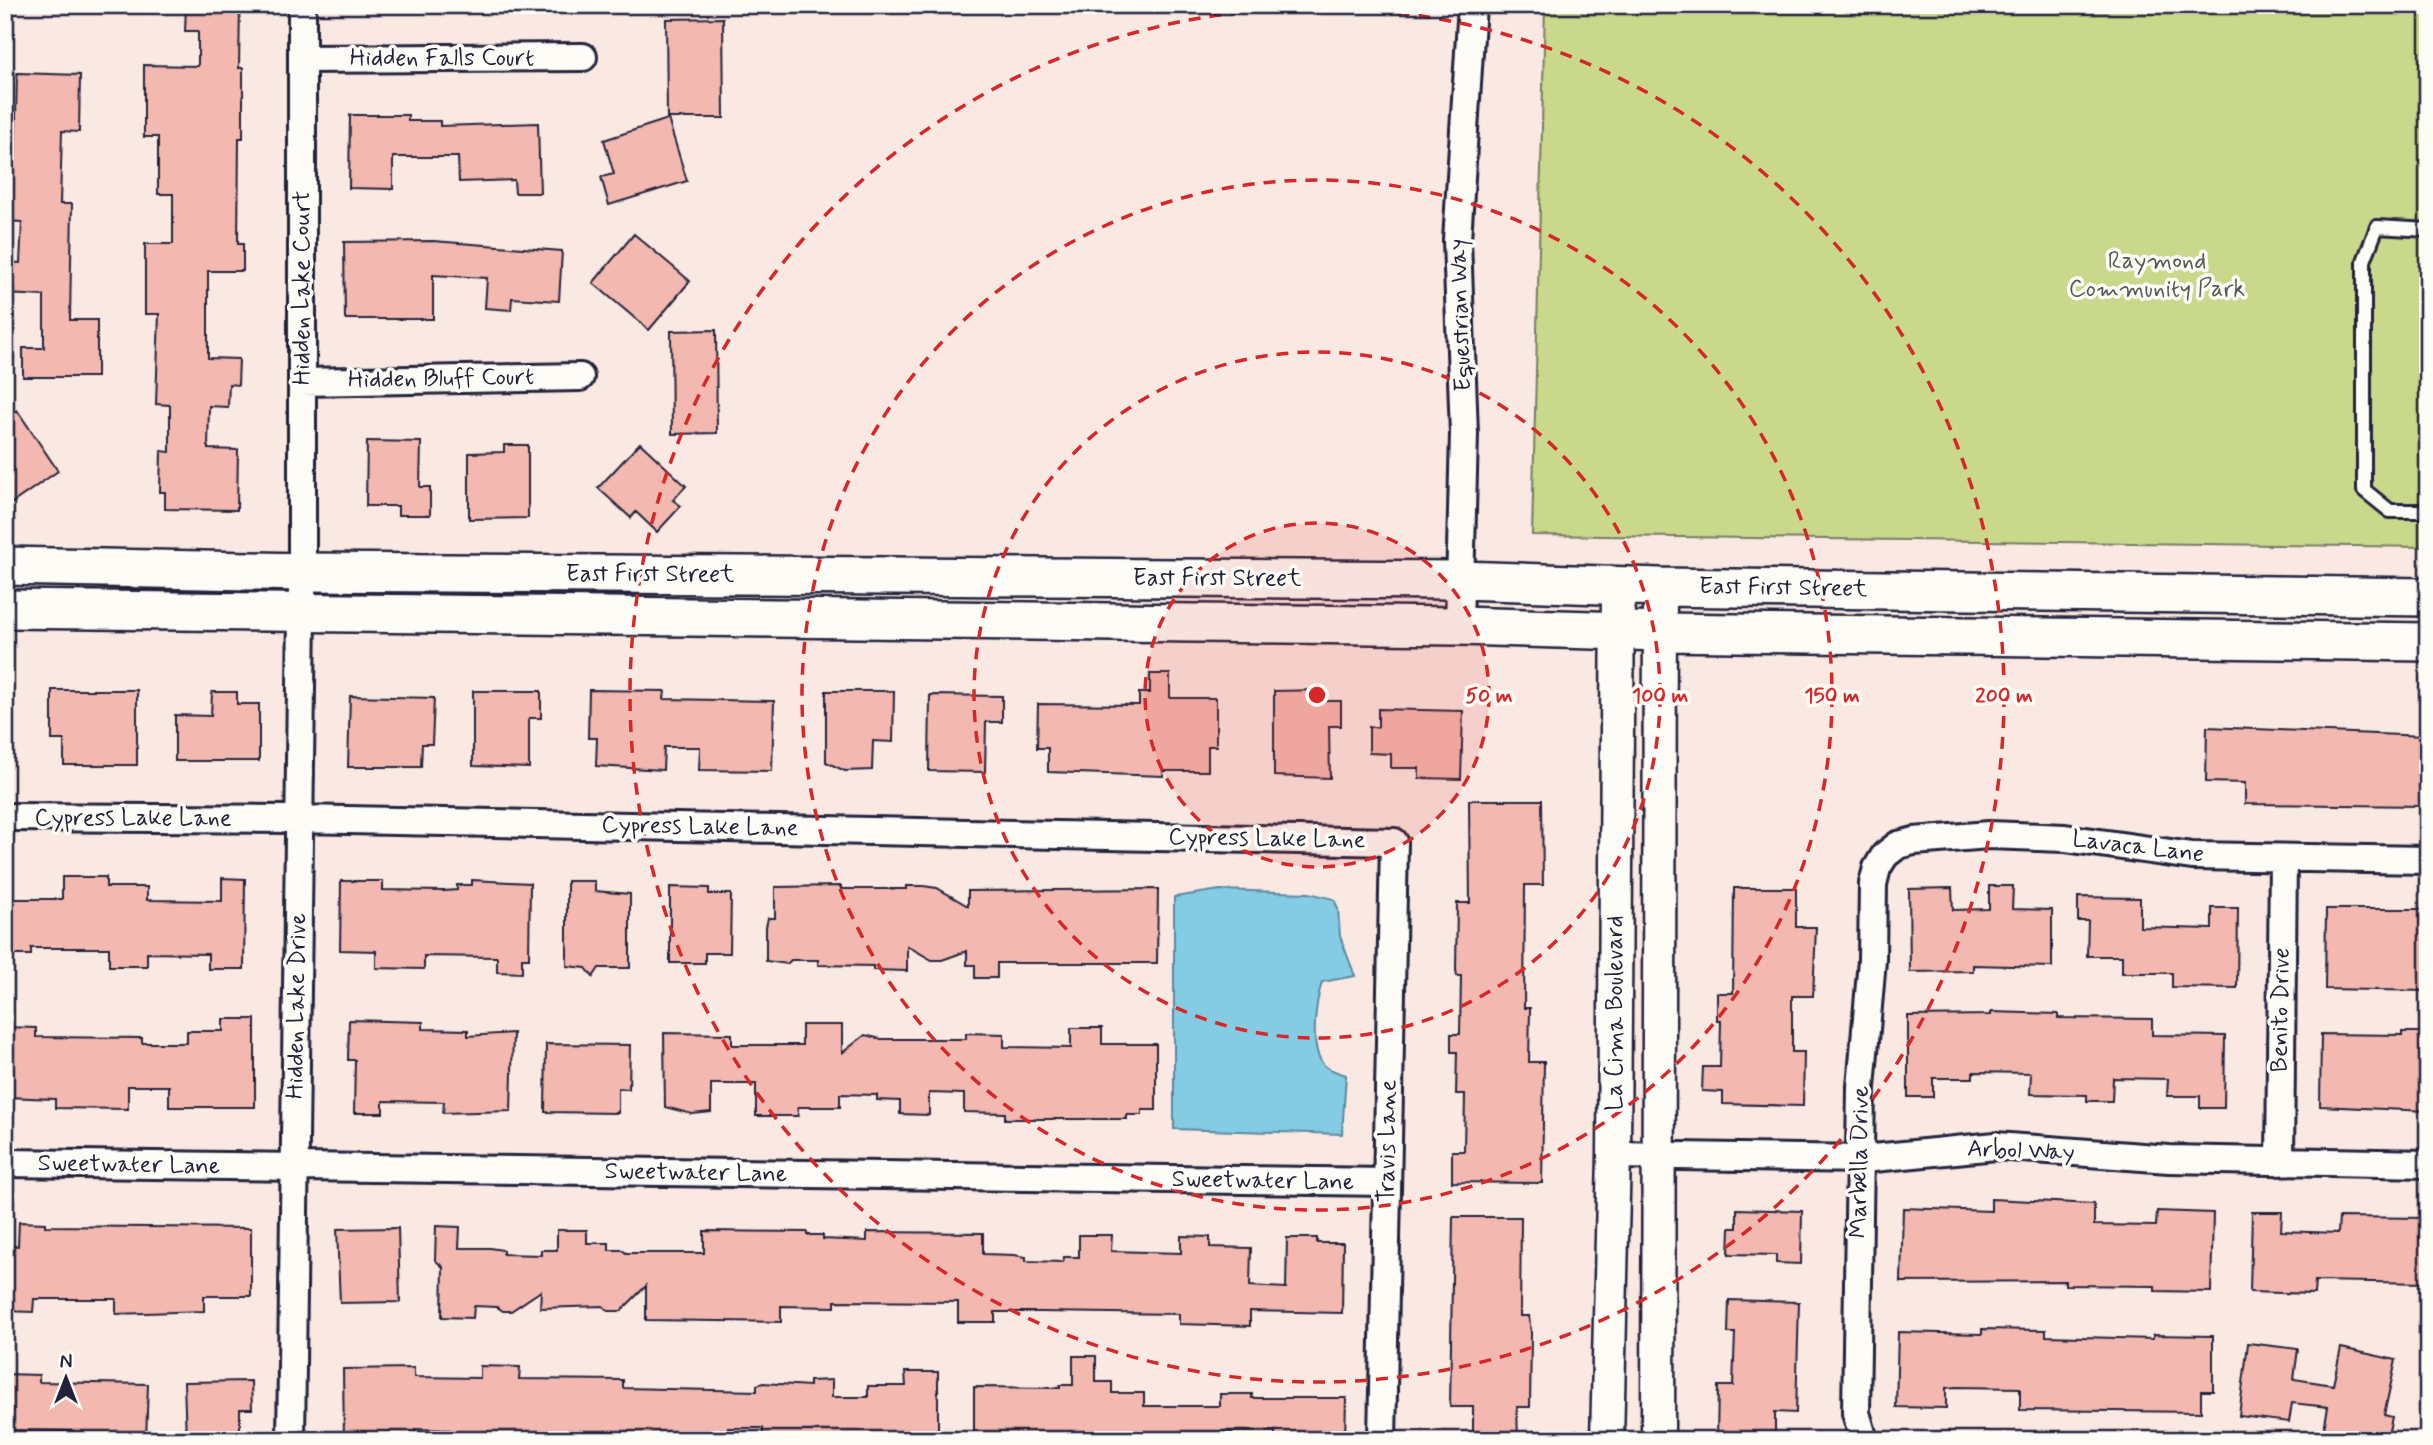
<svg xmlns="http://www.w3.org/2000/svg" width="2433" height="1445" font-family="Mynerve,sans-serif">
<rect width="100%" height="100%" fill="#fae8e2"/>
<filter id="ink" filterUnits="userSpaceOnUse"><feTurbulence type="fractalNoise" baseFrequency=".0143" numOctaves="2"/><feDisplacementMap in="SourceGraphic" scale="14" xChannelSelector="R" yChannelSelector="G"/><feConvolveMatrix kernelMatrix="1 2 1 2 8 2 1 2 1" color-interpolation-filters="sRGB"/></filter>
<g filter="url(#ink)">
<path fill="#c9d88b" stroke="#767d63" stroke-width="2" d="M1545 5H2428V547L1532 535Z"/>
<path fill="#83cce3" stroke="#5c88a0" stroke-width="2" d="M1220 890 1309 893 1334 899 1338 909 1340 936 1355 976 1322 982C1316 1002 1308 1050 1325 1066 1329 1070 1340 1073 1346 1075L1342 1134 1174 1129V897Z"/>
<path fill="#f3b8b0" stroke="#22223b" stroke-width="2" d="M186 5H240L239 68H243V138H239L238 244H243V271H208V358L239 359 238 385 229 384 228 407 209 406 208 449 238 450 237 510 165 509V492H160L161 451 170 452V405L156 404 159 314H145V244H173V194H158V137H144V65L198 66V31H185Z
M723 18 724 118H667L666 19Z
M17 73 80 75 79 132 62 131 60 204H72L70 320H97V377H23V348H44V296L5 294V262L20 263 22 222 5 221V178L12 179 13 161H15Z
M350 115H408V121H440V126L538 123 540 193H515L514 180 459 182 458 157H393V189L349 188Z
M668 119 687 181 609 205 601 177 614 174 604 140Z
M634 234 690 281 649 330 593 283Z
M433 241 562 251 559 301 512 298 511 310 485 308 487 278 433 275V319H345L344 242Z
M716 330 717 433 672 434 671 331Z
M17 410 58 471 12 503 5 493V417Z
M367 441 421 442 420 487H430V515H398V506H366Z
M640 443 686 486 673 500 681 506 657 532 636 512 631 518 598 488Z
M504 445H528V518L469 519V453L504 452Z
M1150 674H1170V698H1216V746H1208V771H1163L1164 776 1048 772V748H1037L1038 704 1139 705V693H1150Z
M52 690H137V765H64V740H52Z
M589 690 665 691 664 699 774 701 772 771 699 770 700 747H664L663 770 596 766 597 738H588Z
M1321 690V701H1341V726H1329L1330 778 1274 776V691Z
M473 691H541V718H529V768L473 766Z
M826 691H894L893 742 873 741 872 770 845 771 826 762Z
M212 692H237V704H259V761H175V715L211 716Z
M930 695 1002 696V722H986L985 772 929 771Z
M350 696 434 698 432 744H422L421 767H348Z
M1378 709 1463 711 1461 779 1419 778V768H1391V754L1369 753V727H1378Z
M2207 727 2425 736 2424 806 2245 804V783L2206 782Z
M1469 800H1542L1543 885H1525L1524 1008H1530L1529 1062H1544L1542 1183 1452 1182V1151H1464L1465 1094H1456L1457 1052H1451V1034H1460L1461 976H1457L1456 970 1457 903H1470Z
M62 877H106V887H147V900L222 901V878L245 879 244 969H208V954L147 953V966H109V948H31V955H5V899H62Z
M472 880 530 883 529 958H522V973L497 972V957L424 956V969L376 968V951L340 950 341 881H383V890L444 891 457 890V885H472Z
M567 881H595V891L630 894V968H599L593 977 586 968 567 966Z
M841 886V889H906V886H923L937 888 968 906V891L1158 889 1157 963H997V978H975V965H967V951L942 960H932L907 946V971L873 970V966L818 965V960H791L787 964 766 961V927L768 918H775V887Z
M1989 886H2013L2012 909 2052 910V967L1973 965V971L1910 972 1909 889 1952 888 1953 910 1989 909Z
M670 887 709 888V894H731L730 953H705V963H670Z
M1734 888H1796V927H1816L1813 996H1792V1052H1804L1803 1106 1723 1104V1092L1702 1091 1703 1067H1720L1721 1020H1717V993H1733Z
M2078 897 2140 898V927L2212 929V908H2238L2237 988 2172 987V973H2122V956H2087L2088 921H2078Z
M2326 909H2428V991L2325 989Z
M1991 1012 2058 1014V1018L2152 1019V1035L2225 1036 2224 1108H2200V1096H2167L2168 1079 2113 1078 2112 1101H2087V1095L2030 1094 2031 1073 1973 1072V1078H1933V1097H1908V1016L1991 1015Z
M223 1019H255V1107H169V1086H128V1109L55 1108V1099L5 1097V1027L36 1028V1037L142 1038V1043H187V1031H223Z
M349 1020 423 1022V1029L468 1030V1036L513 1033 511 1111 443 1113 444 1102 383 1101V1113H354L355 1060H348Z
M802 1025H842V1053L865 1035 881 1039H966V1033L1004 1034V1047L1071 1048V1028H1102V1044H1156V1110H1142V1115H1127V1119H1005V1113L964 1112V1094L929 1093V1115L900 1114V1101L877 1100V1095L840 1094V1107H798V1116H756V1084H711V1112L692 1114 665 1107 664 1033 732 1034V1045H802Z
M2402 1032H2428L2427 1111 2320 1106 2321 1034 2402 1035Z
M546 1044 630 1045 629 1089 618 1088V1113L545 1112Z
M1991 1199 2094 1204V1225L2156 1226 2157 1211 2213 1213 2211 1292 2155 1291V1286L2065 1285V1281L1901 1282 1903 1208 1991 1211Z
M1737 1209 1802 1211 1801 1264 1776 1263V1255L1729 1254 1730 1228H1737Z
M2252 1212H2282L2281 1231 2338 1233 2339 1217 2428 1218V1283L2315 1281 2314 1294 2250 1292Z
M1453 1217H1521L1520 1316H1529L1531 1333 1530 1407H1517L1518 1440H1473V1407H1450Z
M19 1222 45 1223V1226L251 1228V1296H204V1311L116 1314V1299H34L33 1312 5 1311V1245L18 1246Z
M436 1226 460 1227 459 1248H490L503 1250V1254L541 1255V1250H557V1230H587V1243H609V1250H622L626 1253H704V1231L807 1232V1235H823V1239L867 1241V1232L983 1233V1254L1014 1255 1026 1257V1261L1063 1262 1064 1257H1079V1235H1112L1111 1251 1181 1253V1236L1210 1237V1247L1251 1248 1250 1286 1286 1288 1287 1238H1317V1243H1343L1342 1313 1250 1311V1326L1179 1324V1314L1041 1312H995V1322H958V1302L835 1301V1307L781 1306V1322L646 1320V1286L621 1311H608L603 1306 540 1308 541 1291 511 1311H503L497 1307 474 1306 473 1318 442 1317 443 1267 435 1260Z
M398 1228 400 1302 340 1303 337 1229Z
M1729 1300 1799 1302 1796 1413 1775 1412V1440H1717L1718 1386H1733L1735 1333H1728Z
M1982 1329 2046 1330V1336L2153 1339V1335L2213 1336V1391H2201V1412L2020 1410V1388L1956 1387 1946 1388V1408L1896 1407 1898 1332 1982 1334Z
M2248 1343 2298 1349 2294 1379 2333 1385 2341 1348 2396 1360 2384 1415 2392 1417 2387 1440 2324 1429 2328 1407 2292 1403 2289 1422 2239 1416Z
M1073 1356H1096V1382H1112V1393H1144V1406H1220V1394H1252V1398H1346L1345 1440H1275V1432H1224V1440H974V1387L1060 1388V1385H1073Z
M480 1366 520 1367 519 1379 623 1380V1388L757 1391V1385L763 1383 809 1386V1381L832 1380V1397H868V1386H906L905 1372H938V1440H763V1428H728V1440H655V1436L494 1440V1435L450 1434V1430L415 1429V1440H344L343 1369 414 1368V1377L480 1378Z
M5 1374 39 1375V1382L148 1384 146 1440H74V1431L5 1430Z
M251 1381 252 1409H240V1440H186L184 1382Z"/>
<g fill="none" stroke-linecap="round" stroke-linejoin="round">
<defs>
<path id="service" d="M2428 230 2377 227 2364 261V490L2390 511H2428"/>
<path id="minor" d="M302 59 583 57
M302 382 580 377
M1459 626 1464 434 1457 240 1472 5
M5 817 299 819 1394 842 1382 1440
M1614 1155 1863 1159 1996 1146 2169 1159 2428 1164
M2280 1162 2283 858
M5 1163 1387 1182
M291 1440 302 612V5
M1864 1440 1856 1413 1861 1087 1872 960 1873 884 1877 868 1885 855 1898 845 1914 841 1989 835 2065 838 2192 856 2428 860"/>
<path id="tertiary" d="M1607 1440 1614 1155 1618 585
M1658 1440 1660 587"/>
<path id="secondary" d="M5 566 302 572 1461 580 1660 587 2428 597
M5 609 1459 626 1662 632 2428 642"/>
</defs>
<use href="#service" stroke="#22223b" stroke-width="18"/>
<use href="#minor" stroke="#22223b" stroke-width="32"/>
<use href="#tertiary" stroke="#22223b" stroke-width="37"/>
<use href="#secondary" stroke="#22223b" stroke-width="42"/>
<use href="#service" stroke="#fdfcf7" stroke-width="12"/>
<use href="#minor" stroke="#fdfcf7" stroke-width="26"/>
<use href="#tertiary" stroke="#fdfcf7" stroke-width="32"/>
<use href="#secondary" stroke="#fdfcf7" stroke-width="37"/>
</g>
</g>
<circle cx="1317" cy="695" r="172" fill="#d62828" fill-opacity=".12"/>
<g fill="none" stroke="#d62828" stroke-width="3.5" stroke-dasharray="12 9">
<circle cx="1317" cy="695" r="172"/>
<circle cx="1317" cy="695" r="343"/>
<circle cx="1317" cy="695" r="515"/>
<circle cx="1317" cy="695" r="687"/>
</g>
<g text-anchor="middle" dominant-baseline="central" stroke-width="7" stroke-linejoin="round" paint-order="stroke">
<g font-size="24" fill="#22223b" stroke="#fdfcf7">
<text x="442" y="58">Hidden Falls Court</text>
<text transform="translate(302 288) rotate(-90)">Hidden Lake Court</text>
<text transform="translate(1461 315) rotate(-92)">Equestrian Way</text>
<text transform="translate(441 379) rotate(-1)">Hidden Bluff Court</text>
<text x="650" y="574">East First Street</text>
<text x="1217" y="578">East First Street</text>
<text transform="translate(1783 588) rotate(1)">East First Street</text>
<text x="133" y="818">Cypress Lake Lane</text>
<text transform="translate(700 827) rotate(1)">Cypress Lake Lane</text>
<text transform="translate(1267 839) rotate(1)">Cypress Lake Lane</text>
<text transform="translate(2138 847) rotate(7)">Lavaca Lane</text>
<text transform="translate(297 1006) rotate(-89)">Hidden Lake Drive</text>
<text transform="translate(2281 1010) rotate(-89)">Benito Drive</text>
<text transform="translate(1615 1013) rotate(-90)">La Cima Boulevard</text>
<text transform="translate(1388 1141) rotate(-89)">Travis Lane</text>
<text transform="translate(2021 1151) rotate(2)">Arbol Way</text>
<text transform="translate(1860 1162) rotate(-89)">Marbella Drive</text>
<text transform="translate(129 1165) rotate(1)">Sweetwater Lane</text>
<text transform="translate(696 1173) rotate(1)">Sweetwater Lane</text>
<text transform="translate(1263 1181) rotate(1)">Sweetwater Lane</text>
</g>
<g font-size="24" fill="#545953" stroke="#fdfcf7">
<text x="2157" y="261">Raymond<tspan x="2157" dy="28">Community Park</tspan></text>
</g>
</g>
<circle cx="1317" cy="695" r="10" fill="#d62828" stroke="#fdfcf7" stroke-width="3.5"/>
<g font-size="21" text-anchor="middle" font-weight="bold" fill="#d62828" stroke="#fdfcf7" stroke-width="7" stroke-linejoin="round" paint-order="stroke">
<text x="1489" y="702">50 m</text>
<text x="1660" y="702">100 m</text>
<text x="1832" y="702">150 m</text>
<text x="2004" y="702">200 m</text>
</g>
<rect width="2433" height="1445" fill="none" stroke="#fdfcf7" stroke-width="28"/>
<rect x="14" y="14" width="2405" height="1417" fill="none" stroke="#22223b" stroke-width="2.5" filter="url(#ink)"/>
<g transform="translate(66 1378)" stroke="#fdfcf7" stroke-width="5" paint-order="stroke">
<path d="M0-5L12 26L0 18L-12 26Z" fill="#22223b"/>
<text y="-10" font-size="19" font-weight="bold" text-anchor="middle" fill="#22223b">N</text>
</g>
</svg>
